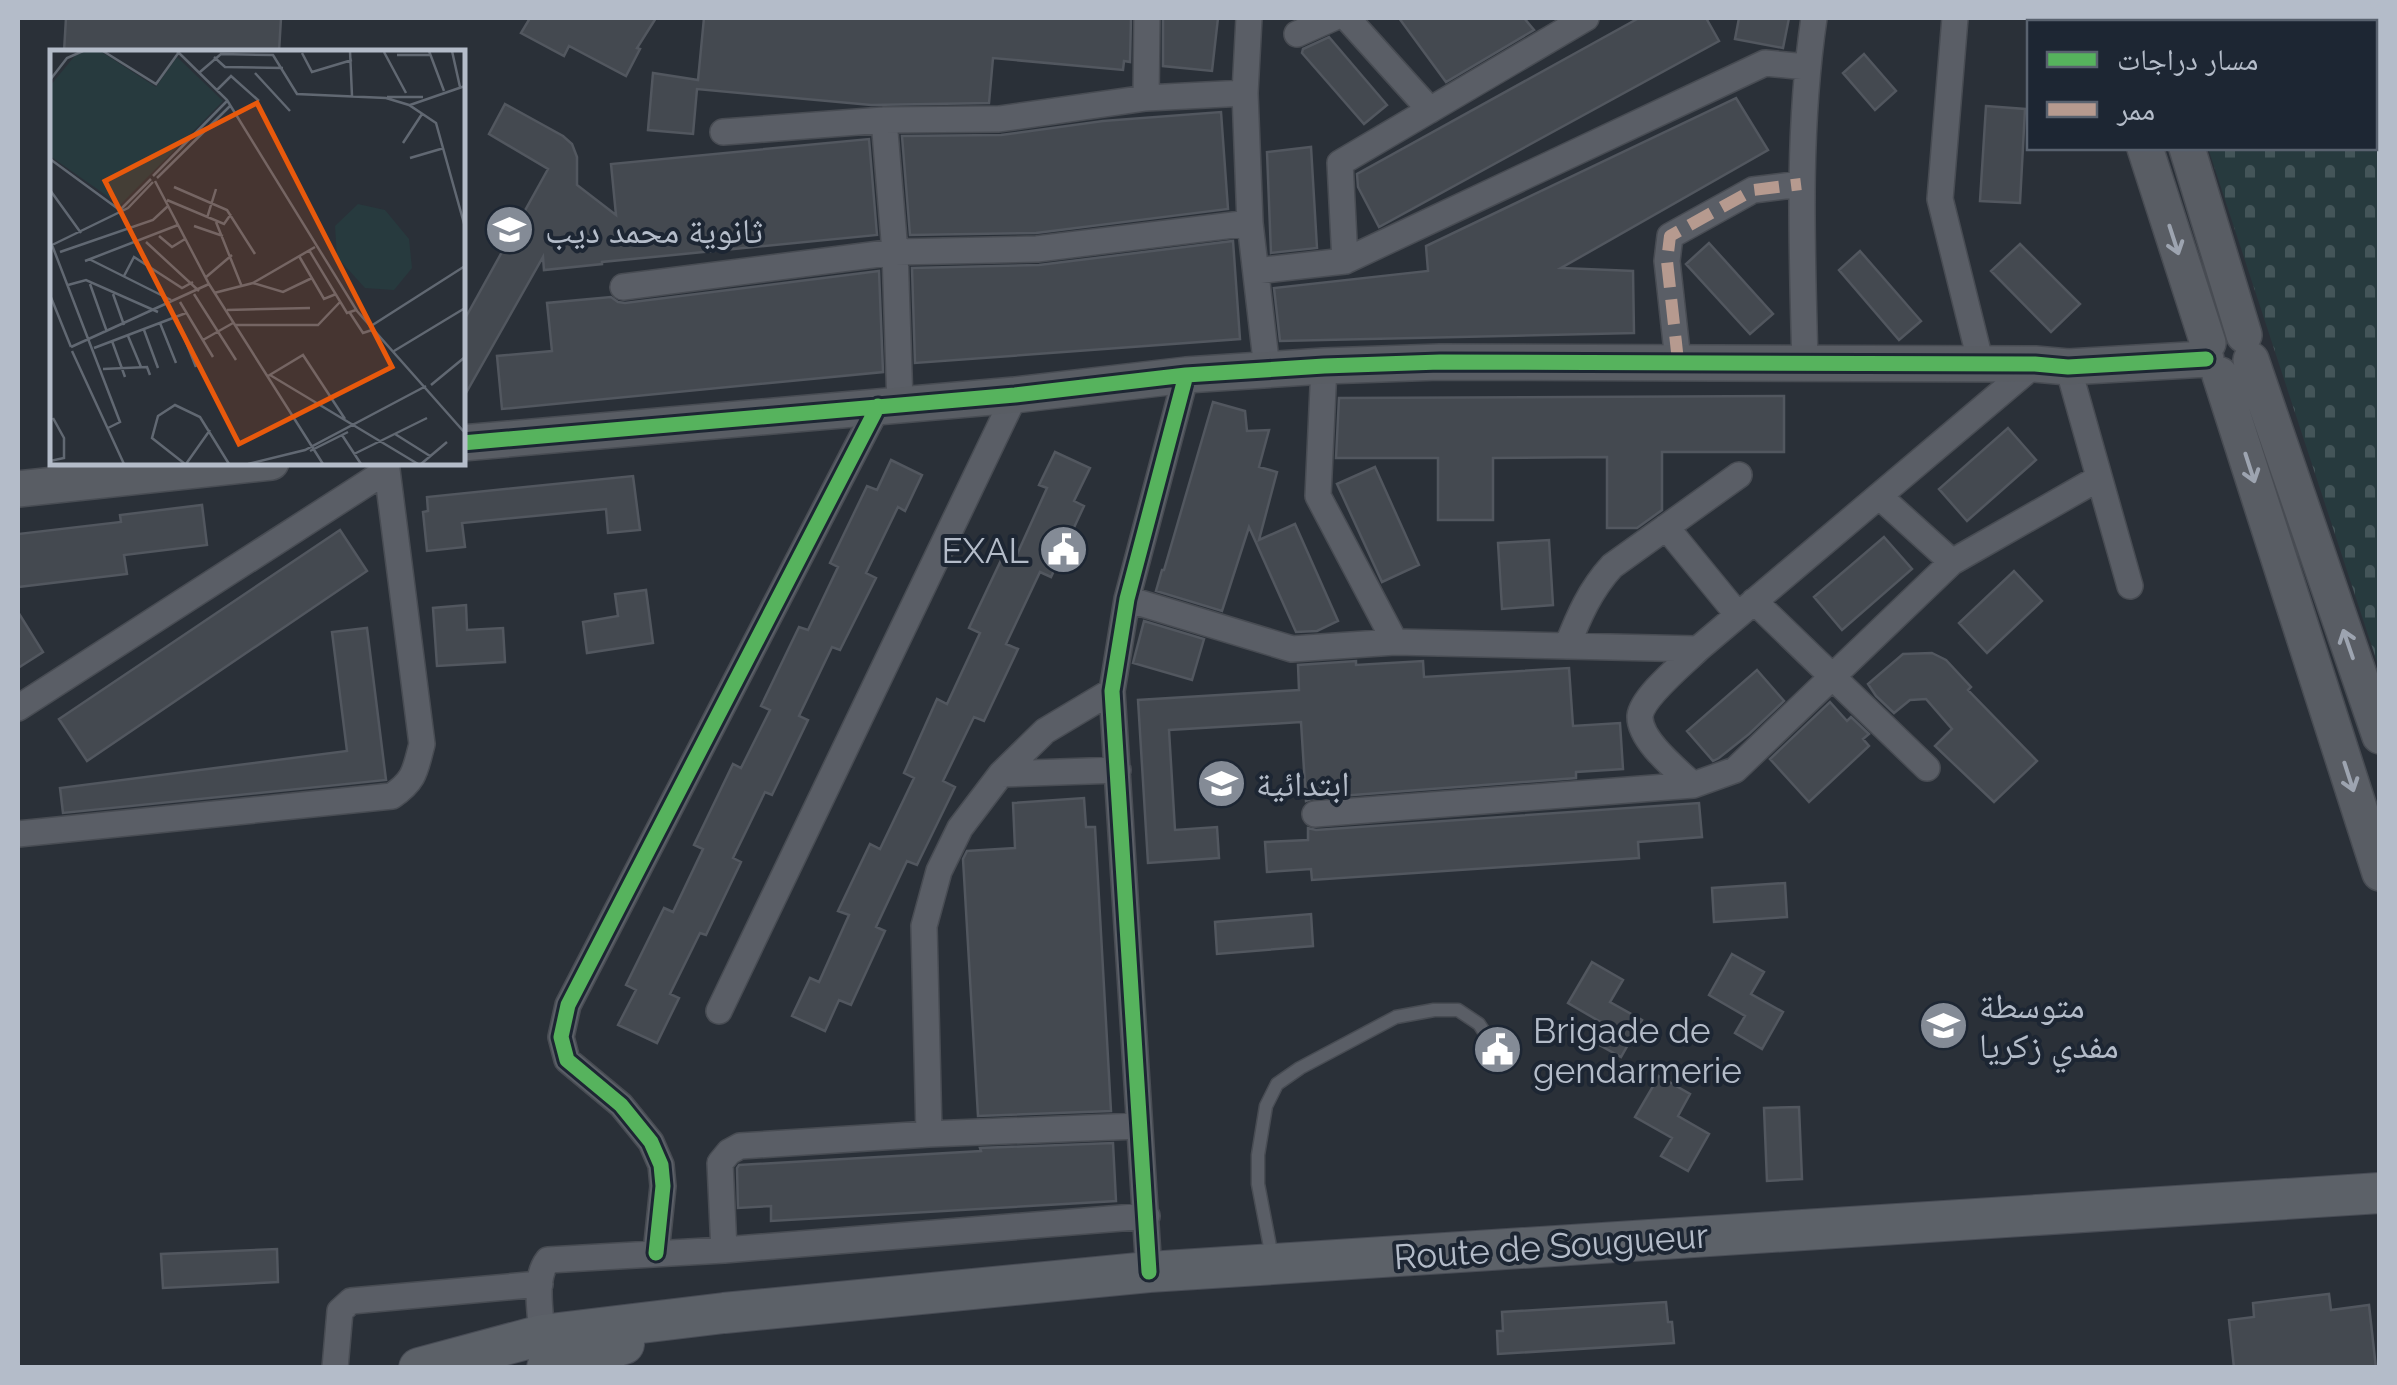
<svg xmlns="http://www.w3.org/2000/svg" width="2397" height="1385" font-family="Raleway,'Noto Naskh Arabic',sans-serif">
<defs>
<pattern id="cemetery-stones" width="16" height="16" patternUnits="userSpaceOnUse" patternTransform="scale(2.5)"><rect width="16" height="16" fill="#273a3e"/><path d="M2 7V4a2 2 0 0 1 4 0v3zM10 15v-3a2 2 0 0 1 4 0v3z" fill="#445559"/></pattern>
</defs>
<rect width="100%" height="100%" fill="#2a3038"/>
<path fill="url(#cemetery-stones)" d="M2171 18H2379V668L2208 148H2374V22H2167L2166 20Z"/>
<path fill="#444950" stroke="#52575f" stroke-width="2.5" d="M66 18H281L279 52H64Z
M530 18H656L637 48 640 49 626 76 569 46 564 56 521 33Z
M704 18H1131L1130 62 1124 61 1123 70 993 58 989 103 871 105 697 89 693 134 648 130 653 73 698 80Z
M1163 18H1218L1212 71 1163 66Z
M1399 18H1524L1534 30 1446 82Z
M1639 18H1706L1719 41 1379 227 1358 187 1357 174Z
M1739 18H1789L1783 48 1735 39Z
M1329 37 1387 105 1364 124 1302 53 1303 49Z
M1864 54 1896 91 1875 110 1843 73Z
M1736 98 1768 150 1561 268 1633 271 1634 333 1280 341 1274 288 1428 271 1426 246Z
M505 104 563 136 572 144 577 157V185L616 215 611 164 869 139 877 235 602 262V264L544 270 543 257 462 400V324L548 169 489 134Z
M1986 106 2025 109 2020 203 1980 201Z
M1221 112 1228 209 1036 233 910 235 902 136 1001 135 1103 121Z
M1311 147 1317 248 1271 253 1267 152Z
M1233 241 1240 339 915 363 912 268 1039 265Z
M1709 243 1773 314 1750 334 1686 264Z
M2020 244 2080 304 2051 332 1991 271Z
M1860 251 1921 321 1899 340 1839 270Z
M879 271 883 372 502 409 497 356 552 351 547 303 611 297 618 302 625 303Z
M1784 396V452H1662V510L1637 528H1607V457L1493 458V520H1438V458H1336L1339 398Z
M1213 402 1245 411 1247 431 1269 430 1259 467 1277 472 1259 540 1295 524 1338 621 1317 631 1296 632 1249 527 1222 611 1156 591 1162 570H1164Z
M2008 428 2036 460 1967 521 1939 489Z
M1055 452 1090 468 1074 501 1084 506 1051 577 1040 572 1006 644 1018 649 984 721 974 717 943 781 955 787 917 865 907 861 876 927 885 931 851 1005 839 1000 825 1031 792 1016 810 978 819 982 849 915 838 911 870 844 880 849 914 778 904 773 937 699 947 704 980 633 969 628 1003 556 1014 561 1047 488 1039 485Z
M891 460 922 475 905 511 898 507 866 573 876 578 840 650 832 647 799 716 808 720 772 795 765 792 733 858 741 862 706 935 700 933 670 994 679 998 657 1043 618 1025 636 990 626 985 664 908 673 912 703 849 694 845 733 764 741 768 770 710 761 706 799 627 808 630 838 567 830 563 867 486 877 490Z
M1375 467 1419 565 1382 582 1337 484Z
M633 476 640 530 608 533 606 509 462 523 465 547 427 551 423 512 428 511 427 497Z
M202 505 207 545 124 555 127 574 18 587V534L121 522 120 515Z
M340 530 367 571 87 761 59 719Z
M1884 537 1912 569 1842 630 1814 597Z
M1549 540 1553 605 1502 609 1498 543Z
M2014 571 2042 601 1987 653 1959 623Z
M646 590 653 643 587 653 583 622 618 616 615 594Z
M466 605 467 630 503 628 505 662 437 666 433 608Z
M18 612 43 652 18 668Z
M1144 621 1204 639 1192 680 1133 663Z
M367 628 386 780 63 813 60 788 347 751 332 632Z
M1932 653 1946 660 1971 687 1968 690 2037 761 1994 802 1935 746 1952 729 1926 699 1910 700 1894 713 1876 696 1868 684 1903 654Z
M1356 661V665L1423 661 1424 677 1569 668 1573 726 1620 723 1623 769 1576 772V778L1314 798 1306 801 1301 722 1169 730 1175 830 1217 827 1219 858 1148 863 1138 700 1299 690 1298 665Z
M1757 670 1784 701 1749 734 1719 758 1713 761 1687 731Z
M1830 702 1847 721 1851 717 1869 734 1863 739 1869 746 1809 802 1770 759Z
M1084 798 1086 827H1095L1111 1111 978 1116 963 859 967 851 1015 848 1013 803Z
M1699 803 1702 837 1638 842 1639 858 1312 880 1311 869 1267 872 1265 842 1308 840V828L1316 830Z
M1785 883 1787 917 1714 922 1712 888Z
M1311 914 1313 946 1217 954 1215 922Z
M1732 954 1764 972 1751 994 1783 1012 1762 1049 1735 1033 1745 1016 1709 995Z
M1592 962 1623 980 1610 1002 1642 1020 1621 1057 1594 1042 1604 1024 1568 1003Z
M1659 1076 1690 1094 1678 1116 1709 1134 1688 1171 1661 1156 1672 1138 1635 1117Z
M1799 1107 1802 1179 1767 1181 1764 1108Z
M1113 1143 1116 1201 771 1221V1206L738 1208 737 1168 739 1165 981 1151 980 1148Z
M277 1249 278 1282 163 1288 161 1254Z
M2329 1294 2331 1310 2369 1305 2376 1368H2234L2229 1320 2254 1317 2253 1303Z
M1666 1302 1668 1322H1672L1674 1343 1498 1354 1497 1331H1503L1502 1312Z"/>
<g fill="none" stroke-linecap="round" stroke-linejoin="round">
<defs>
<path id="lane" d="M1272 1257 1258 1184V1155L1266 1106 1277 1084 1300 1068 1396 1017 1434 1010H1458L1479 1024 1494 1047"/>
<path id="street" d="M1249 18 1245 93 1250 223 1267 369
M1347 18 1430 110
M1955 18 1940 199 1981 364
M1297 34 1333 18
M1146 98 1147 18
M884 120 895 252 900 404
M723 132 884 120 999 119 1146 98 1245 93
M1345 261 1340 163 1586 18
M1256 271 1345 261 1765 63 1807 67
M623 287 895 252 1037 249 1250 223
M1678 361 1667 261 1670 236 1753 190 1801 184
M1805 364C1802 248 1797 133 1814 18
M1324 366 1318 496 1395 642
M2068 367 2130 586
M1879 496 1952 562
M1666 527 1738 615
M1127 599 1292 649 1395 642 1698 649
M1754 601 1927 768
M1567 646C1579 616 1590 590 1612 566L1739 475
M18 708 386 471
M1001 774 1118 770
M1693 785C1677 770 1639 740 1640 716 1642 697 1684 663 1698 649L2035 364
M1315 814 1693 785 1735 770 1952 562 2099 478
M18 834 392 796C415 780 415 771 422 744L386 462
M719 1011 1015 395
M929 1134 924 926 939 871 960 828 1001 774 1045 731 1112 691
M724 1250 720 1163 729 1152 740 1146 929 1134 1139 1126
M656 1253 663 1186 661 1165 651 1142 621 1105 567 1060 561 1037 568 1005 878 406
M1149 1272 1112 691 1127 599 1186 375
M542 1335C541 1313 533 1279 548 1260L724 1250 1147 1216
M335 1368 340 1311 351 1301 540 1284"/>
<path id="secondary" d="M2137 18 2143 22
M2145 148 2208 343
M2187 148 2244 335
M2251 360 2380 736
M2220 375 2380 873
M462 443 1015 395 1186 375 1324 366 1440 362 2035 364 2068 367 2206 359
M18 489 271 462"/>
<path id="primary" d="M419 1368 542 1335 724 1313 1149 1272 2380 1193
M547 1368 624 1344"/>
</defs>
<use href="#lane" stroke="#484c53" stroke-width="15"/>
<use href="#street" stroke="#484c53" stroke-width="28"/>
<use href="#secondary" stroke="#484c53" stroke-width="38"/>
<use href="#primary" stroke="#484c55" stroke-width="42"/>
<use href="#lane" stroke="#5a5e66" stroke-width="12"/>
<use href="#street" stroke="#5a5e66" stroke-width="25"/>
<use href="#secondary" stroke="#595d64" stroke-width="35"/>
<use href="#primary" stroke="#5c6168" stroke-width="40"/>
<path stroke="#b69a8f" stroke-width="12" stroke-dasharray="25 12" stroke-linecap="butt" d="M1678 361 1667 261 1670 236 1753 190 1801 184"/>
<defs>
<path id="cycleway" d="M462 443 1015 395 1186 375 1324 366 1440 362 2035 364 2068 367 2206 359
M656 1253 663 1186 661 1165 651 1142 621 1105 567 1060 561 1037 568 1005 878 406
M1149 1272 1112 691 1127 599 1186 375"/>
</defs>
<use href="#cycleway" stroke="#1d2633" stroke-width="21"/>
<use href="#cycleway" stroke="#56b35d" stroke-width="15"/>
</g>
<defs><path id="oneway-shaft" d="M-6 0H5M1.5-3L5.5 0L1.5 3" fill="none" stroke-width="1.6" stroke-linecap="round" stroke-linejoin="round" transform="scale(2.5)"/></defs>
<g stroke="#9da4b0">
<use href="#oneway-shaft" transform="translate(2174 240) rotate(72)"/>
<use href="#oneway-shaft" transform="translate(2250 468) rotate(72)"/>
<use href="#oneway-shaft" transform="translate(2348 644) rotate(-109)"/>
<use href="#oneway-shaft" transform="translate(2349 777) rotate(72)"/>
</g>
<defs>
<symbol id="school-disc" viewBox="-11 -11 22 22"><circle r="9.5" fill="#848b96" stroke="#1d2633"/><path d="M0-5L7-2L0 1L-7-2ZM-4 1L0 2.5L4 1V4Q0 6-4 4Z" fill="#fff"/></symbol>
<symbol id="civic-disc" viewBox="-11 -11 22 22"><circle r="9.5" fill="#848b96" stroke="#1d2633"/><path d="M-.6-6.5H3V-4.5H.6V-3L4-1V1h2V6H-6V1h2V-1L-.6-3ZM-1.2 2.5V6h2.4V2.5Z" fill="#fff"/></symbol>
</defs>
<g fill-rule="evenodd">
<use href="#school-disc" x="482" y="202" width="55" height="55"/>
<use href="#civic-disc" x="1036" y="522" width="55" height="55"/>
<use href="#school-disc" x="1194" y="756" width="55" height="55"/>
<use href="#school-disc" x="1916" y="998" width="55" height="55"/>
<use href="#civic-disc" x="1470" y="1022" width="55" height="55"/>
</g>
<g text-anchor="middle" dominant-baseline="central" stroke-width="8" stroke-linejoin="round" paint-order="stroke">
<g font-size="35" fill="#b4bcc9" stroke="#1d2633" text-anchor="start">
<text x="545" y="230">ثانوية محمد ديب</text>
<text x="1029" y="550" text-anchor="end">EXAL</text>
<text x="1256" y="783">ابتدائية</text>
<text x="1979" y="1005">متوسطة<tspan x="1979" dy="40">مفدي زكريا</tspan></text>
<text x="1533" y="1030">Brigade de<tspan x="1533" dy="40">gendarmerie</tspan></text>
</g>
<g font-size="35" fill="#b4bcc9" stroke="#1d2633">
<text transform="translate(1551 1246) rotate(-4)">Route de Sougueur</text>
</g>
</g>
<g transform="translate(50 50)">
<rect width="415" height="415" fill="#2a3038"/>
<path d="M50 1 106 37 127 7 173 51 70 155 0 106V36L28 2Z" fill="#273a3e"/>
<path d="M308 154 335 160 359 189 362 218 344 240 315 238 287 207 285 176Z" fill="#273a3e"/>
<path fill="none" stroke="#616872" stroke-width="2.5" d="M53 1 106 34 129 2M127 1 177 50 307 261 415 383M300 1 302 46M379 1 394 41M402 1 410 37M334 2 356 43M252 3 262 22 302 10M347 5H380M164 7 175 17 233 18M150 22 171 4 223 5 247 44 336 48 359 55 386 73 415 177M205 23 240 61M0 30 17 8 33 1M167 40 181 26 209 51M337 47H373M360 55 415 36M353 93 372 64M360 108 394 98M0 109 71 161M103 126 177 51M107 128 180 56M105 131 159 234 273 414M124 137 177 160 205 204M0 140 31 183M117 150 174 174 181 164M71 159 101 129M157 168 166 139M166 172 192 237M144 176 173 186M109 186 122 197 135 189M96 192 149 241M2 195 70 372 58 378M0 196 78 158 103 132M259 200 297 263 306 260M10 202 103 170 118 156M249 206 274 249 286 244M41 210 121 250M35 211 128 175M74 226 84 207 132 238 143 232M155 228 182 205M203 233 233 242 262 228M40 234 57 282M18 235 36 230 108 262M164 243 203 233 265 197M63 244 74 275M144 244 186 310M0 245 21 297M130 252 163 307M177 260 260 258M300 263 313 283 322 280M126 267 146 317M110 273 126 313M185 275H268L290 252M321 276 415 216M94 280 108 318M78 286 91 317M153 290 183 273M62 291 75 327M21 297 159 234M44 298 136 263M22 301 74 414M344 301 415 258M53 319 97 317 100 325M220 325 368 414M218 326 253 305 295 369M381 335 415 307M345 384 380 406M292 385 311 414M260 401 298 382M304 404 377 368M0 411 14 408V388L3 368M135 414 102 388 108 366 125 355 150 367 179 414M136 414 160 380M198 414 255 400 376 336M371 414 397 392"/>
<path fill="#e8590c" fill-opacity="0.15" stroke="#e8590c" stroke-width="5" d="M207 53 342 317 189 394 55 131Z"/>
<rect width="415" height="415" fill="none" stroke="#b4bcc9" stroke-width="5"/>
</g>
<rect width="2397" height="1385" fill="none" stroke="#b4bcc9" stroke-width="40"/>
<rect x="2027" y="20" width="350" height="130" fill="#1d2633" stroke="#59626f" stroke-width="2.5"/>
<rect x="2047" y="52" width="50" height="15" fill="#56b35d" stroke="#59626f" stroke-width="2.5"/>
<text x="2117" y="70" font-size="30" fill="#b4bcc9">مسار دراجات</text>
<rect x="2047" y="102" width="50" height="15" fill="#b69a8f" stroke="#59626f" stroke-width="2.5"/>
<text x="2117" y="120" font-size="30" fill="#b4bcc9">ممر</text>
</svg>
